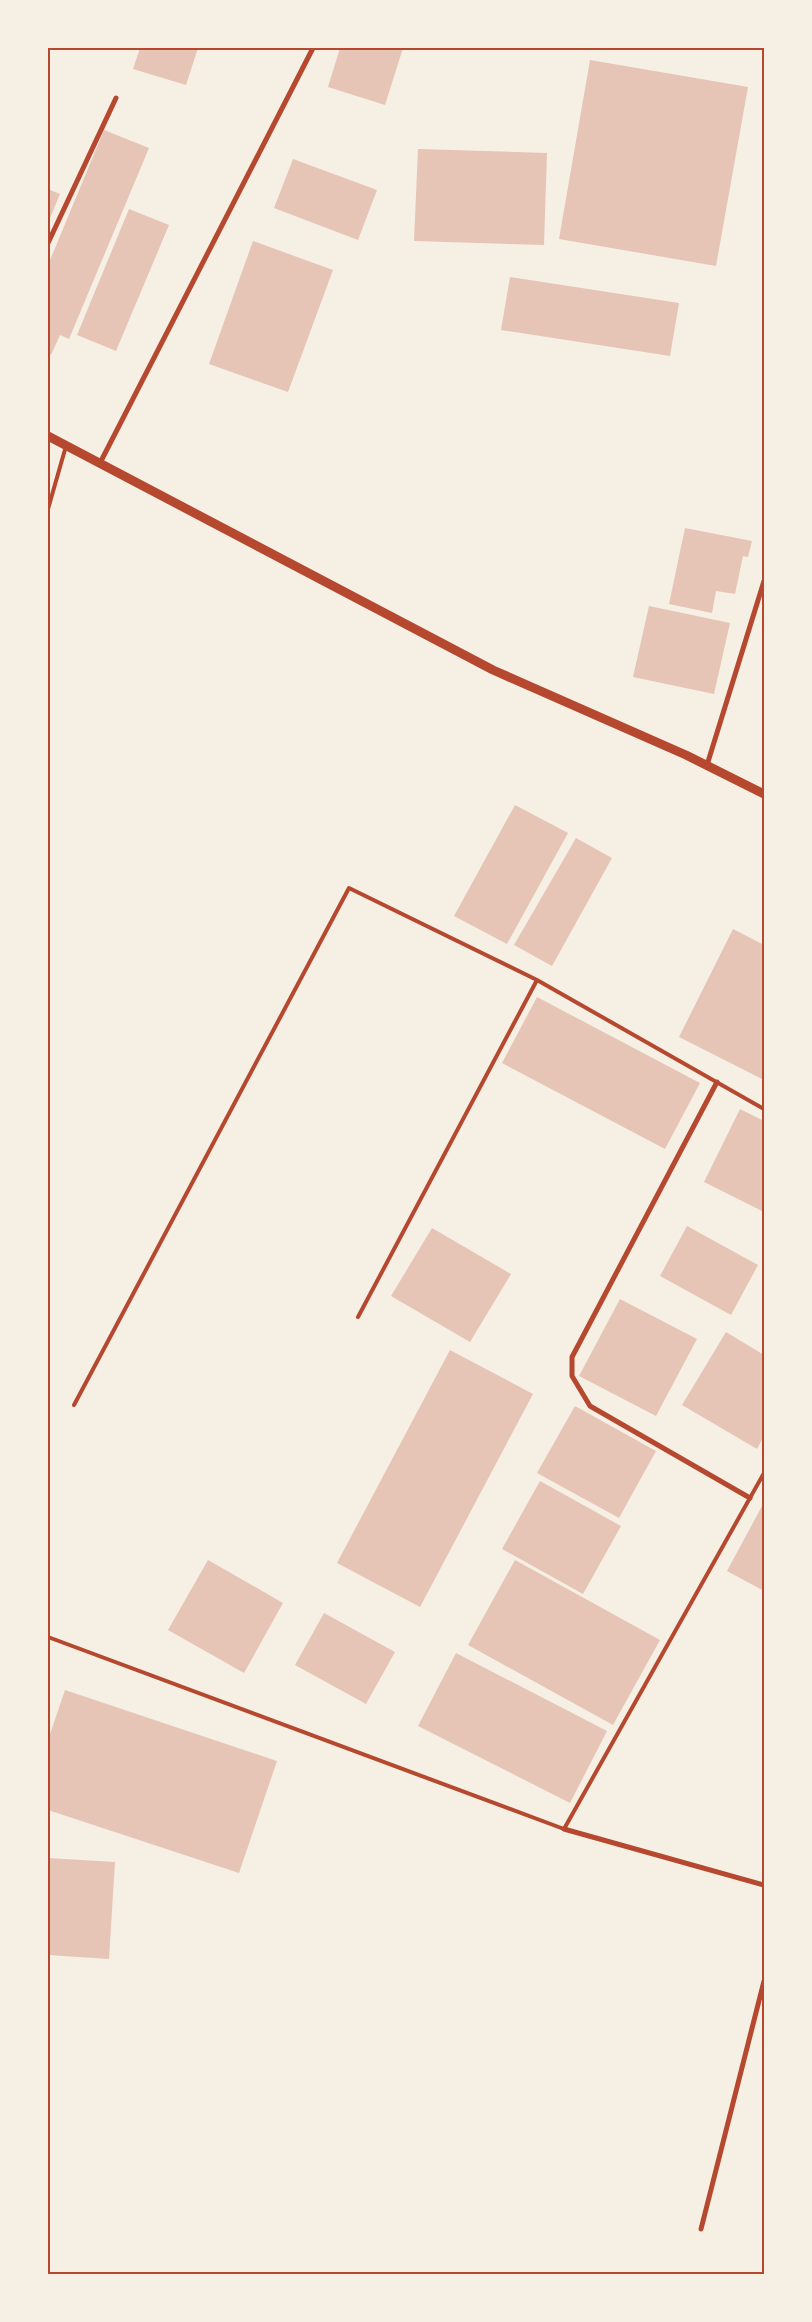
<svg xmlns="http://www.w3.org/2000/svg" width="812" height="2322" font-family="'Exo 2',sans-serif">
<rect width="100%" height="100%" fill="#f6efe4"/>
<path fill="#e6c5b7" d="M140 48H198L186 85 133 69Z
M340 48H403L385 105 328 87Z
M590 60 748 87 716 266 559 239Z
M104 130 149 148 69 339 60 335 51 355 48 353V265Z
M418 149 547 153 544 245 414 241Z
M293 159 377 190 358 240 274 208Z
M48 189 60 194 48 223Z
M129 209 169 225 116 351 77 335Z
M253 241 333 270 288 392 209 364Z
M510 277 679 303 670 356 501 330Z
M685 528 752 541 748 557 743 556 735 594 716 591 712 613 669 604Z
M649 606 730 623 714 694 633 677Z
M515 805 568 833 507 944 454 916Z
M576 838 612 858 552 966 514 945Z
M733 929 764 945V1080L679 1037Z
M537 997 700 1083 665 1149 502 1063Z
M740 1109 764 1121V1212L704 1182Z
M687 1226 758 1265 731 1315 660 1276Z
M432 1228 511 1274 470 1342 391 1296Z
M620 1299 697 1339 656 1416 579 1376Z
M726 1332 764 1355V1436L757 1449 682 1405Z
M450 1350 533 1394 420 1607 337 1563Z
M575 1406 656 1451 619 1518 537 1473Z
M540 1481 621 1526 583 1594 502 1549Z
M762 1506 764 1507V1591L727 1571Z
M208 1560 283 1603 244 1673 168 1630Z
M515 1560 660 1640 613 1725 468 1645Z
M324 1613 395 1652 366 1704 295 1665Z
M456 1653 607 1731 570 1803 418 1726Z
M65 1690 277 1761 239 1873 48 1810V1740Z
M48 1858 115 1862 109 1959 48 1955Z"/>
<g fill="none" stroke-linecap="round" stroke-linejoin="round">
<path stroke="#b5482f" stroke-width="4" d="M48 509 66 446
M358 1317 537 980
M74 1405 349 888 537 980 764 1109
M48 1637 564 1829 764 1473"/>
<path stroke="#b5482f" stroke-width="5" d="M48 243 116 98
M100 463 313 48
M707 765 764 581
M717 1082 572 1357V1376L590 1406 750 1498
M564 1829 764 1885
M701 2229 764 1981"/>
<path stroke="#b5482f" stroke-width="9" d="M48 436 493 670 686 755 764 794"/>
</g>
<rect width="812" height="2322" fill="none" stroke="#f6efe4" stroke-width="98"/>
<rect x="49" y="49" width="714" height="2224" fill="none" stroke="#b5482f" stroke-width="2"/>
</svg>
